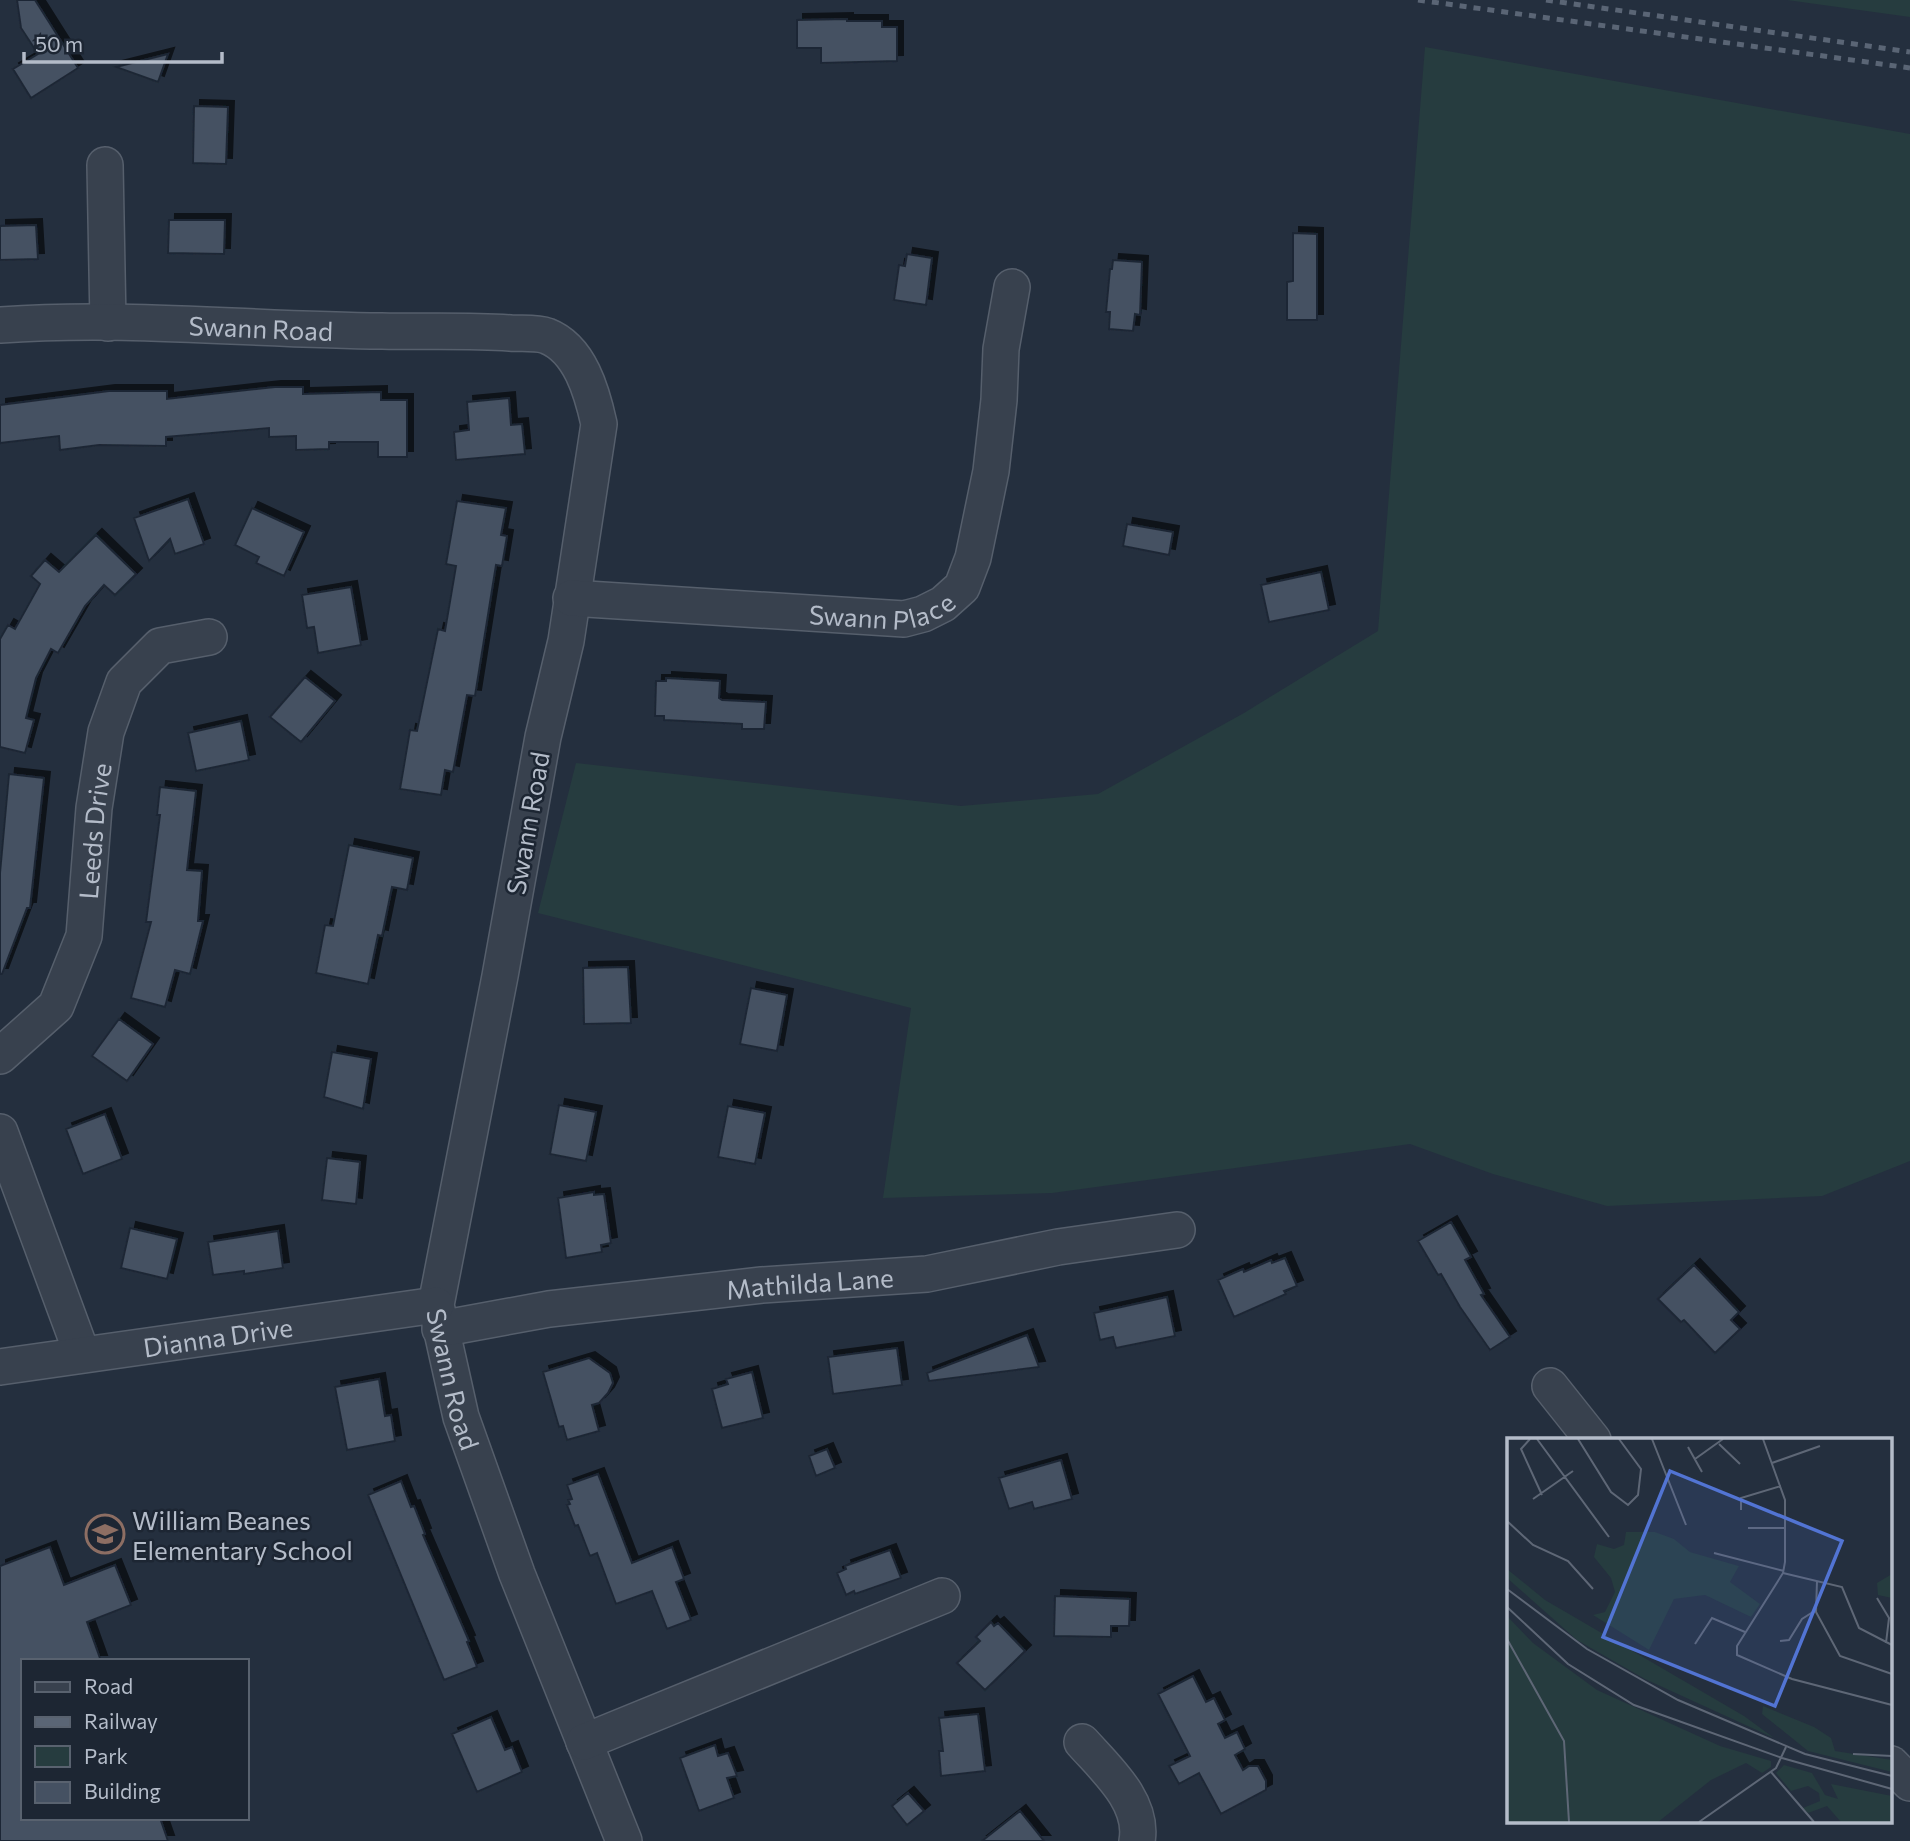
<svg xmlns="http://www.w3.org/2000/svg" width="1910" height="1841" font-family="Commissioner,sans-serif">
<defs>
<filter id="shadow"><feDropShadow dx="6" dy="-6" stdDeviation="0" flood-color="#0009"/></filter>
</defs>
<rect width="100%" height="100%" fill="#242f3e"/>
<path fill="#263c3f" d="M1786 0H1910V17L1787 0Z
M1425 47 1910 134V1161L1822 1196 1607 1206 1493 1174 1410 1144 1052 1193 883 1198 911 1008 538 913 576 763 961 806 1098 794 1244 713 1378 631Z"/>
<path fill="#455162" stroke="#1f2835" stroke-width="2" filter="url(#shadow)" d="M17 0H35L78 68 31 98 13 69 38 54 21 28Z
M847 19V21H882V27H897V61L821 63V48H797V20Z
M168 54 158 82 116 67Z
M194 106 228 107 226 164 193 163Z
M169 220H225L224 254 168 253Z
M36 225 38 259 0 260V226Z
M1293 233 1317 234V320H1287V282L1293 281Z
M907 254 932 258 926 305 894 300 899 265 905 266Z
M1113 260 1142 262 1140 315 1135 314 1133 331 1109 329 1110 312H1106L1110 269H1112Z
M275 387H303V394L381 392V400H407V457H378V442H329V449L296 450V436L269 437V428L166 437V446L99 445 60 450 59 436 0 443V405L109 391H167V399Z
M509 398 511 425 522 424 525 454 456 460 454 432 469 430 467 402Z
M188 499 204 544 175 554 170 539 149 561 134 518Z
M457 501 506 508 501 535 507 536 502 566 496 565 475 696 467 695 453 772 445 770 441 795 400 789 410 730 417 731 438 629 445 631 456 566 446 564Z
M252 508 304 532 284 576 256 563 259 557 235 545Z
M1127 524 1173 532 1169 555 1123 546Z
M96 535 136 574 115 595 104 585 85 606 58 653 51 649 36 678 26 718 34 720 25 753 0 747V639L8 625 15 629 40 584 31 576 45 560 59 572Z
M1321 572 1329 610 1269 622 1261 585Z
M351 587 361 645 318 653 314 627 307 628 302 595Z
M305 677 335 701 301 742 270 717Z
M666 678 720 681 719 698 722 700 766 702 764 729H742V724L664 720V716H655L656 681H666Z
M241 721 249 760 196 771 188 733Z
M9 774 44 778 30 908H27L2 974H0V873Z
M160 787 196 791 187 870 202 871 198 921H203L190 974 175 970 165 1007 131 998 151 922H146L160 815H157Z
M349 845 413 858 407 890 392 887 382 936 378 935 368 984 316 973 325 925 333 926Z
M628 967 631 1023 584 1024 583 968Z
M751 988 787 995 777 1051 740 1044Z
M119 1019 153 1044 127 1081 92 1056Z
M332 1052 371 1059 363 1109 324 1097Z
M559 1105 596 1112 586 1161 550 1154Z
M728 1106 765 1113 755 1164 718 1157Z
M105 1114 122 1159 83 1174 66 1129Z
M327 1158 360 1162 356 1204 322 1200Z
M594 1192V1195L604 1194 611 1243 601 1245 602 1252 566 1258 558 1198Z
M1451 1222 1471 1257 1465 1260 1484 1294 1481 1295 1510 1337 1490 1350 1460 1307 1441 1274 1438 1275 1418 1241Z
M130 1228 177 1239 167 1279 121 1268Z
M278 1231 283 1268 244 1274V1271L213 1275 208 1242Z
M1285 1258 1297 1286 1284 1291 1286 1294 1234 1317 1218 1280 1243 1269 1244 1272 1271 1260 1272 1263Z
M1694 1265 1739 1312 1731 1320 1740 1329 1715 1353 1684 1320 1681 1322 1658 1299Z
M1167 1297 1175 1336 1116 1348 1113 1337 1100 1340 1094 1313Z
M1027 1335 1039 1367 929 1381 927 1373Z
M897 1348 902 1385 833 1394 828 1357Z
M589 1358 610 1373 613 1383 608 1393 599 1403 592 1405 599 1431 567 1440 563 1426 559 1427 543 1372Z
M752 1372 763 1418 722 1428 712 1389 728 1384 726 1379Z
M379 1379 385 1416 391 1415 395 1441 347 1450 335 1387Z
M827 1449 835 1468 816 1476 809 1456Z
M1061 1460 1072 1499 1034 1509 1032 1502 1009 1509 999 1478Z
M598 1474 632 1563 672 1547 684 1579 676 1582 691 1620 667 1629 652 1591 616 1604 597 1553 590 1556 578 1525 575 1526 567 1505 570 1504 568 1500 572 1499 567 1485Z
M401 1481 411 1507 414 1506 425 1534 423 1535 469 1641 467 1642 477 1667 444 1680 368 1495Z
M50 1547 64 1585 115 1565 131 1605 87 1622 101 1661H23V1818H160L168 1841H0V1566Z
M890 1550 901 1578 855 1594 854 1591 846 1595 837 1573 846 1569 845 1566Z
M1055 1596 1130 1599 1129 1626H1111V1637L1054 1636Z
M991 1622 994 1626 998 1623 1025 1651 985 1690 957 1663 980 1641 976 1637Z
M1193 1676 1206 1702 1214 1698 1225 1720 1218 1724 1225 1738 1237 1732 1245 1749 1235 1755 1243 1770 1249 1766H1258L1266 1781V1790L1221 1814 1199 1773 1179 1784 1169 1766 1190 1756 1158 1694Z
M978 1714 985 1771 941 1776 939 1751H943L939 1718Z
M491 1717 505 1750 512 1747 522 1772 477 1792 452 1734Z
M715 1745 718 1756 728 1753 737 1776 727 1778 734 1798 699 1811 680 1758Z
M908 1793 924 1811 907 1825 892 1806Z
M1020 1811 1044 1841H982Z"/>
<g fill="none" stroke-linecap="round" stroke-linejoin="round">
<defs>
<g id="minor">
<path d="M105 165 108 323"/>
<path id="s1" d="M0 325C127 316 255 330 382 331 425 332 467 330 510 333 521 334 536 332 547 336 580 349 592 392 599 424L566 641 543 737 500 976 436 1305 461 1417 517 1574 624 1841"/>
<path id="s2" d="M571 598 904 619 923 614 943 604 962 587 973 558 991 471 999 400 1001 349 1012 287"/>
<path id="s3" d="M0 1056 56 1006 84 936 94 808 106 732 124 682 160 646 209 637"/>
<path d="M0 1132 82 1354"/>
<path id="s4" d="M440 1329 549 1309 762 1285 927 1274 1058 1247 1177 1230"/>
<path id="s5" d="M0 1367 436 1305"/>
<path d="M1550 1386 1593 1440"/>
<path d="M584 1742 942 1596"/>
<path d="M1082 1742C1106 1769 1144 1802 1137 1841"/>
<path d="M1891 1764 1910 1783"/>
</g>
</defs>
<use href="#minor" stroke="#565f6c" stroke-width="38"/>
<use href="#minor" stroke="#38414e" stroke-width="35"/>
<path stroke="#5a6575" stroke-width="5" stroke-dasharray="7 7" stroke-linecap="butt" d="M1418 0 1910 68
M1546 0 1910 52"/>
</g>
<defs>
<symbol id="school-ring" viewBox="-11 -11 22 22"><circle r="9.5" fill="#1d2633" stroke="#8d6e63" stroke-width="1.5"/><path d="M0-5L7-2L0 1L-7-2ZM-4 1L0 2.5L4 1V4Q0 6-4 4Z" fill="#8d6e63"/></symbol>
</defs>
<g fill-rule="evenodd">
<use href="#school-ring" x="83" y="1512" width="44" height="44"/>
</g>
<g text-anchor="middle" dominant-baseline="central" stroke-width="5" stroke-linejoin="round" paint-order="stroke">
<g font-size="26" fill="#b4bcc9" stroke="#1d2633">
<text stroke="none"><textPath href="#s1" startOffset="261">Swann Road</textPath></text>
<text stroke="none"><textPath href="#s2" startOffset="312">Swann Place</textPath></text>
<text transform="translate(527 823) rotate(-80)">Swann Road</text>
<text stroke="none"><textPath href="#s3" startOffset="256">Leeds Drive</textPath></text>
<text stroke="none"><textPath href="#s4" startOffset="373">Mathilda Lane</textPath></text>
<text stroke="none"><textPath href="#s5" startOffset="220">Dianna Drive</textPath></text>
<text stroke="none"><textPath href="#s1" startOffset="1626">Swann Road</textPath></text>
</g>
<g font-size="26" fill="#b4bcc9" stroke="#1d2633" text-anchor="start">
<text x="132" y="1519">William Beanes<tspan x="132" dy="30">Elementary School</tspan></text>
</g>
</g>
<g transform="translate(1507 1438)">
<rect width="385" height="385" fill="#242f3e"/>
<path d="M119 94H148L167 101 183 114 232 128 223 144 253 166 244 179 198 157 167 161 142 212 86 177 98 174 108 154 104 140 87 119 90 106 107 111 117 107ZM0 131 38 162 237 278 267 300 138 241 70 202 0 140ZM385 136V160L371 157 370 145ZM0 178 26 205 90 252 213 308 264 323V329L255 335 239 325 204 342 151 384H0ZM256 268 307 289 324 300 328 313 385 322V334L301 313 255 276ZM277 327 305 335 318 357 331 361 324 346 385 358V384H334L320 368 301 375 296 370 313 363 312 355 301 348 284 353 269 335Z" fill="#263c3f"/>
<path fill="none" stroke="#5e6776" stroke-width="2" d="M23 1 14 11 35 57M30 1 102 99M71 1 104 54 121 67 131 57 134 31 112 1M145 1 179 87M256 1 278 62V124L276 135 230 208V217L285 241 385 267M212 6 233 26M181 9 195 34M188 21 216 1M265 25 313 8M26 61 66 33M234 72V60L274 48M0 83 26 107 61 123 86 151M241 90H279M207 115 277 133M276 135 335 149 352 190 385 207M310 143 309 174 333 218 385 236M0 151 80 211 171 262 298 316 385 338M370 160 382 180 379 205M0 169 61 226 127 267 275 320 385 351M0 201 57 303 62 384M273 203 282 202 295 181 309 172M188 206 205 180 238 194M346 316 385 318M264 334 307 384M192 384 269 330 279 309"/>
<path fill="#5274d3" fill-opacity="0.15" stroke="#5274d3" stroke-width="3.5" d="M163 33 335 103 268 268 96 199Z"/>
<rect width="385" height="385" fill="none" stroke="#b4bcc9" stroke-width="3.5"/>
</g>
<rect x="21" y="1659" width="228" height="161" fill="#1d2633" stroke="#59626f" stroke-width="2"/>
<rect x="35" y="1682" width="35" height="10" fill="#38414e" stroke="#59626f" stroke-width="2"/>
<text x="84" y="1694" font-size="21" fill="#b4bcc9">Road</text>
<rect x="35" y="1717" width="35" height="10" fill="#5a6575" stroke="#59626f" stroke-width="2"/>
<text x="84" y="1729" font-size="21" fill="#b4bcc9">Railway</text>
<rect x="35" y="1746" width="35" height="21" fill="#263c3f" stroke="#59626f" stroke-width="2"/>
<text x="84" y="1764" font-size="21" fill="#b4bcc9">Park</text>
<rect x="35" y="1782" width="35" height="21" fill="#455162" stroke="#59626f" stroke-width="2"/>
<text x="84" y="1799" font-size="21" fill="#b4bcc9">Building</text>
<path d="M24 52v10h198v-10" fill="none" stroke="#b4bcc9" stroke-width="3.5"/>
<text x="35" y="52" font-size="21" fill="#b4bcc9" stroke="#1d2633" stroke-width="5" paint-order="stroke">50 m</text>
</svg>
